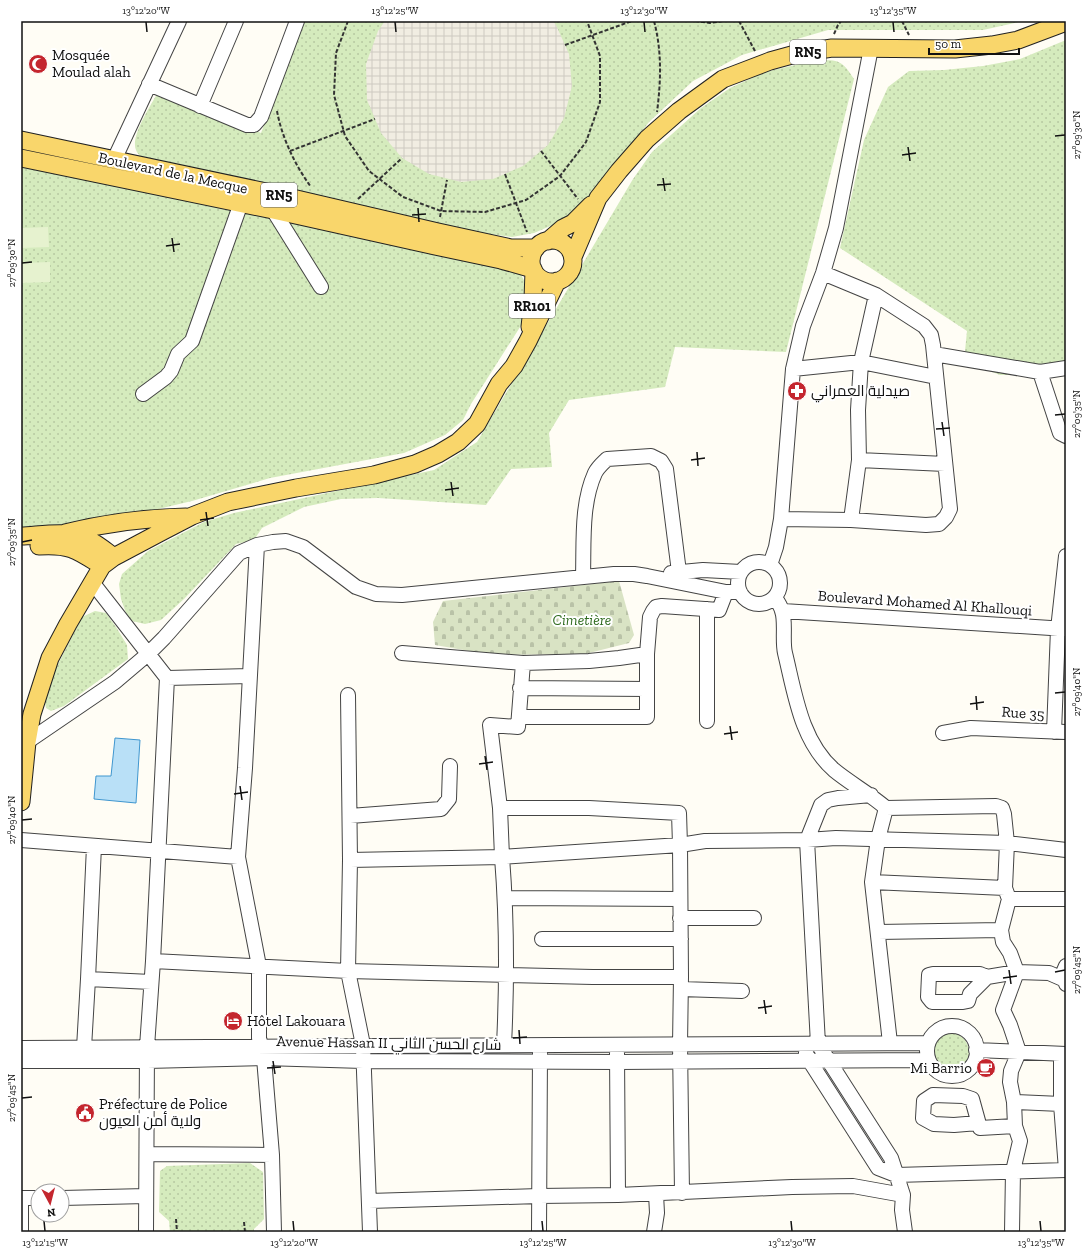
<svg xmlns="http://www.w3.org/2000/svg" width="1087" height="1253" font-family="'Zilla Slab',Cairo,serif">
<defs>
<pattern id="cemetery-stones" width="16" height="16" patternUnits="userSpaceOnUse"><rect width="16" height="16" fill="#d9e3c4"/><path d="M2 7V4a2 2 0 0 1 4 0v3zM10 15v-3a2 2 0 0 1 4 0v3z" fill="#b9c2a7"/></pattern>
<pattern id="park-dots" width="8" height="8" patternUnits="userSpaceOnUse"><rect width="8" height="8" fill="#d5ebbd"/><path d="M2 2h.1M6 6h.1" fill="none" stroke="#b6c8a1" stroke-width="1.8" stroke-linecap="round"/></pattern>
<pattern id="plaza-grid" width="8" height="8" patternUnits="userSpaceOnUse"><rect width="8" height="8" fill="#f1ede2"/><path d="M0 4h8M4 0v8" fill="none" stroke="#cecac1"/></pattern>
</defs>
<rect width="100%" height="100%" fill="#fffdf5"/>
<path fill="url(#cemetery-stones)" d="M619 581 634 635 629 643 585 654 492 655 435 645 433 622 443 601Z"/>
<path fill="url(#park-dots)" d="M305 21H1023L983 30H828L742 55 693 81 649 122 584 206 562 221 534 233 512 237 483 233 144 160C141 157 137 153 136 150 130 137 151 105 157 94L212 109 261 133Z
M1066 40V371L1046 375H1000L964 361 967 331 840 248 864 140 888 87 909 71 944 70 983 66 1020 59Z
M817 60C839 60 842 60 854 79L786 352 675 347 665 387 569 400 549 433 552 467 511 469 486 505 378 498 341 499 304 507 262 528 254 540 236 544 184 599 161 620 145 624 132 621 126 613 121 599 119 584 122 574 148 551 204 522 234 513 434 470 477 442 633 179 652 152 701 108 730 88 765 72Z
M21 161 501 265 520 273 525 282 529 294V313L471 404 463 420 445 435 404 453 270 478 192 501 120 518 21 532Z
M95 611 106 613 116 627 127 645 128 659 64 706 51 711 46 708 44 697 54 672 82 617Z
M931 1052a19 19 0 1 1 38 0a19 19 0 1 1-38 0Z
M250 1163 263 1172 264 1219 254 1229V1232H170L169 1221 159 1212 160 1171 167 1166Z"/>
<path fill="#e6f2cf" d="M48 227 49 247 21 248V228Z
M50 262V282L21 283V263Z"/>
<path fill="url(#plaza-grid)" d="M385 21H553L556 25 569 54 572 86 564 118 548 145 523 166 493 179 461 182 429 174 402 158 381 133 367 100 366 64 378 31Z"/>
<path fill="#b9e0f7" stroke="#3f96cf" d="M115 738 140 740 136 803 94 799 96 776H111Z"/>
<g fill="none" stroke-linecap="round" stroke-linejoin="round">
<defs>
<path id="minor" d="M149 84 247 125H254L261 117 297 21
M200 106 236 21
M114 160 179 21
M273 210 321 287
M934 354 1040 372 1060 433 1066 436
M793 369 861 362 936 377
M1040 372 1066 368
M143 394 166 377 171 371 178 354 192 341 241 203
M859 460 945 464
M781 519 851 520 926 525 939 524 946 517 950 509 933 345 931 335 924 326 876 295 823 273
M851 520 859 460 858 410 861 362 876 295
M257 545 245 768 238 857 259 966V1038L264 1058 272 1155 274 1232
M738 583a21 21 0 1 1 42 0a21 21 0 1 1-42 0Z
M770 565 776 547 781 519 793 369 803 326 823 273 836 228 871 48
M671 573 703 570 741 572
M583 576C584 542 581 504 595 473 598 467 603 463 607 459L651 456 661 461 666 469 679 572
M92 582 167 678 153 961 147 1047 146 1232
M775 597C777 601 781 606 782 611 786 621 782 641 785 653 795 694 801 741 834 770 851 784 870 794 886 808L878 839 872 882 890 1043
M707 609V721
M783 611 1066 629
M402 653 523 663
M167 678 250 676
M520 688 647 689
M348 695 350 860
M519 717H647V654L650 617 653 611 656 607 662 606 719 610 726 592
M1054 732 1058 629 1066 556
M943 733 971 728 1066 732
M27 742 115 682 148 654 164 638 239 553 257 545 273 542 286 541 303 547 356 587 376 594 402 595 614 574H634L647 576 726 592H740
M871 795 838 798 828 800 821 805 807 840 818 1044 891 1158 903 1195 902 1210 905 1232
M500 808H589L679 813 680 845 502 857C507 920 507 983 504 1045
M886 808 996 806 1002 808 1004 814 1007 843 1005 888 1009 899 1001 930 1003 942 1010 953 1017 972 1003 1010 1010 1025 1019 1052 1011 1071 1010 1082 1014 1102 1015 1126 1020 1141 1013 1171 1012 1232
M350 816 441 809 449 799 450 766
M21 840 238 857
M872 882 1005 888
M505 898 680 899
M1009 899H1066
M680 918H754
M878 932 1001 930
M542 939H681
M153 961 348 971 593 977H681
M1066 966 1063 973 1066 984
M987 977 980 974H933L929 975 928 997 932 1002H963L968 1001 970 994 987 977 1017 972 1049 973 1065 980
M88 979 94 846
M681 989 742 991
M927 1051a25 25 0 1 1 50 0a25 25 0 1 1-50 0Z
M21 1048 928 1043
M84 1048 88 979 151 982
M976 1050 1066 1054
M617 1053 618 1195
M806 1053 809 1060 878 1168 896 1175 1066 1170
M1061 1055V1104L1066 1170
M21 1061H147L264 1058 363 1061 618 1062 928 1060
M1014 1102 1061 1104
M978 1123 954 1125 934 1124 923 1118 924 1101 933 1095 963 1096 972 1099 980 1128 1015 1126
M147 1154 272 1155
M682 1193 680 1045 681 977 680 845 705 841 807 840 836 838 1007 843 1066 850
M21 1198V1232
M21 1198H38
M62 1198 146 1196
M369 1201 539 1196 618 1195 792 1187 853 1186 903 1195
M370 1232 363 1045 348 971 350 860 502 857 500 808 490 725 518 727 523 663 589 661 619 658 647 654
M539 1232 540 1052
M654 1232 657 1213 656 1194"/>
<path id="major" d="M21 140 271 193 438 232 511 248H536
M21 158 273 210 435 246 501 260 533 269
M531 261a21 21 0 1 1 42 0a21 21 0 1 1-42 0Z
M548 241 563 228 573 223 591 205
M573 257 598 198 619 171 647 139 679 111 723 79 770 61 799 53 832 48 955 49 992 45 1018 40 1066 22
M530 327 533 299 534 271
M65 533C105 523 145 518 186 517
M21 536C44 535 71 529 91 541 99 545 107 552 114 557
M39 546C70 544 77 550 102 566
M21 802 27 742 32 714 50 658 68 624 102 566 114 557 163 531 192 516 228 502 296 488 374 475 415 464 438 454 458 442 477 424 499 384 514 366 528 341 557 281"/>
</defs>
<use href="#minor" stroke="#444" stroke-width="16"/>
<use href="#major" stroke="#222" stroke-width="19"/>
<path stroke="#333" stroke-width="2" stroke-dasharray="4 2" stroke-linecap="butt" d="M348 21 336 53 334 95 345 136 369 171 403 197 441 211 485 212 526 200 560 176 586 142 600 102V56L587 21
M654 21C662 51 661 81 657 112
M695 21 710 23 723 21
M739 21 755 51
M902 21 909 35
M834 34 838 25 841 21
M565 45 632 21
M277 111C282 138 295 165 311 187
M290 151 375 119
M541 151 578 199
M505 174 527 232
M358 199 402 158
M440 217 447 180
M176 1219 177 1232
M244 1222 245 1232"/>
<use href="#minor" stroke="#fff" stroke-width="14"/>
<use href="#major" stroke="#f9d66b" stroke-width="17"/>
</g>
<path fill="none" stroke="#111" stroke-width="1.5" d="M146 22 147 32M395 22 396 32M644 22 645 32M893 22 894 32M1055 136 1065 135M908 147 910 161M902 155 916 153M663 178 665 191M657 185 671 184M418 208 419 222M412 215 426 214M172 238 174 252M166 246 180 244M22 263 32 262M1055 415 1065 414M942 422 944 436M936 429 950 428M697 452 698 466M691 460 705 458M451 482 453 496M445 490 459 488M206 512 208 526M200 520 214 518M22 542 32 540M1055 693 1065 692M976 696 977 710M970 704 984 702M730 726 732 740M724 734 738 732M485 756 487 770M479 764 493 762M240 786 242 800M234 794 248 792M22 820 32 819M1009 970 1011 984M1055 972 1065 970M1003 978 1017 976M764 1000 766 1014M758 1008 772 1006M519 1030 520 1044M513 1038 527 1037M273 1061 275 1074M267 1068 281 1067M22 1098 32 1097M44 1221 45 1231M293 1221 294 1231M542 1221 543 1231M791 1221 792 1231M1040 1221 1041 1231"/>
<defs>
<symbol id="mosque-disc" viewBox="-11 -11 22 22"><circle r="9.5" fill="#c4262e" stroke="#fff"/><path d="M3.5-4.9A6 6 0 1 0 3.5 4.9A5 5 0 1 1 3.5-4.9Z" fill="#fff"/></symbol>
<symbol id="pharmacy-disc" viewBox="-11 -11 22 22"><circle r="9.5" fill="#c4262e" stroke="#fff"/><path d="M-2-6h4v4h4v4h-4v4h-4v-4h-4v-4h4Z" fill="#fff"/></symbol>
<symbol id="hotel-disc" viewBox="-11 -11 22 22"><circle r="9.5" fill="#c4262e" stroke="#fff"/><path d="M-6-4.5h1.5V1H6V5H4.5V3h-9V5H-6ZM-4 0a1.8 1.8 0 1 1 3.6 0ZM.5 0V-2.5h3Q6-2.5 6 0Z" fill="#fff"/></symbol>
<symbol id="cafe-disc" viewBox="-11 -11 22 22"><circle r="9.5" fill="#c4262e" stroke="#fff"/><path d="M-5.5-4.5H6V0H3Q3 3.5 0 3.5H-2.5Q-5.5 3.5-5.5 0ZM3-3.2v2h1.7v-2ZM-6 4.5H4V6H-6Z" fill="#fff"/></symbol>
<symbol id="civic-disc" viewBox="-11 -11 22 22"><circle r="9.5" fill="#c4262e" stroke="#fff"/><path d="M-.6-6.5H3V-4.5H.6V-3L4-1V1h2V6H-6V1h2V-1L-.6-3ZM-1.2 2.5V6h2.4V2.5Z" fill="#fff"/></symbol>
</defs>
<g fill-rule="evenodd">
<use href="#mosque-disc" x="27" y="53" width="22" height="22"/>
<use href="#pharmacy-disc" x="786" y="380" width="22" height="22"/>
<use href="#hotel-disc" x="222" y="1010" width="22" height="22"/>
<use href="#cafe-disc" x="975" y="1057" width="22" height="22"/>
<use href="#civic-disc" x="74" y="1102" width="22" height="22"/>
</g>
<g text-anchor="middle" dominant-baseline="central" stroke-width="4" stroke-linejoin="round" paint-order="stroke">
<g fill="#fff" stroke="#585858" stroke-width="1">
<rect x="790" y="40" width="36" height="24" rx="3"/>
<rect x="261" y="183" width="36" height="24" rx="3"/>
<rect x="509" y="294" width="46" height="24" rx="3"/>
</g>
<g font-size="14" font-weight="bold" fill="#111">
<text x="808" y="52">RN5</text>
<text x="279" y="195">RN5</text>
<text x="532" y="306">RR101</text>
</g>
<g font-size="15" fill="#111" stroke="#fff" text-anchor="start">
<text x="52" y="55">Mosquée<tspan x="52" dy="17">Moulad alah</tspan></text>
<text x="811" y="391">صيدلية العمراني</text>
<text x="247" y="1021">Hôtel Lakouara</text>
<text x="972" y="1068" text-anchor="end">Mi Barrio</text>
<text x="99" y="1104">Préfecture de Police<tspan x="99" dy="17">ولاية أمن العيون</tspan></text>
</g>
<g font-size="15" fill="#111" stroke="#fff">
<text transform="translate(173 173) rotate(12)">Boulevard de la Mecque</text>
<text transform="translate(925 603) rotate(4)">Boulevard Mohamed Al Khallouqi</text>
<text transform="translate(1023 713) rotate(4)">Rue 35</text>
<text transform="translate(389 1043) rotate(1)">Avenue Hassan II شارع الحسن الثاني</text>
</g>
<g font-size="15" font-style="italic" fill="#2f6b1f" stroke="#fff">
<text x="582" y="620">Cimetière</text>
</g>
</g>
<rect width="1087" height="1253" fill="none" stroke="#ffffff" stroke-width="44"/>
<g transform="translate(50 1203) rotate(173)"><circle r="19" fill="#ffffff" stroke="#a0a0a0"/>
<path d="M0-3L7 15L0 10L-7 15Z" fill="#c4262e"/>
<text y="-6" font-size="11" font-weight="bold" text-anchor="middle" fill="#111111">N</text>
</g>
<path d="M929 48v6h90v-6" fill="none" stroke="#111111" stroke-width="2"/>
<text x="935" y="48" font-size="12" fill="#111111" stroke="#ffffff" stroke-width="3" paint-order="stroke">50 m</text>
<rect x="22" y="22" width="1043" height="1209" fill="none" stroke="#111" stroke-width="1.5"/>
<g font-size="10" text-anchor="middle" fill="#111">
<text x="146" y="14">13°12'20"W</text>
<text x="395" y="14">13°12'25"W</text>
<text x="644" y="14">13°12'30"W</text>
<text x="893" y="14">13°12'35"W</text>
<text transform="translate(1076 135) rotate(-90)" y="4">27°09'30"N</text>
<text transform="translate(11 263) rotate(-90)" y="4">27°09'30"N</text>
<text transform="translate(1076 414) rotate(-90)" y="4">27°09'35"N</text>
<text transform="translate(11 542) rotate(-90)" y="4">27°09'35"N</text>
<text transform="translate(1076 692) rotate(-90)" y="4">27°09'40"N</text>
<text transform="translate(11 820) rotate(-90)" y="4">27°09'40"N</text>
<text transform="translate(1076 970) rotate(-90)" y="4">27°09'45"N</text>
<text transform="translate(11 1098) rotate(-90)" y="4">27°09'45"N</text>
<text x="45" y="1246">13°12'15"W</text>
<text x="294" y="1246">13°12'20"W</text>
<text x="543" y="1246">13°12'25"W</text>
<text x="792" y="1246">13°12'30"W</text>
<text x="1041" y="1246">13°12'35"W</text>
</g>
</svg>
